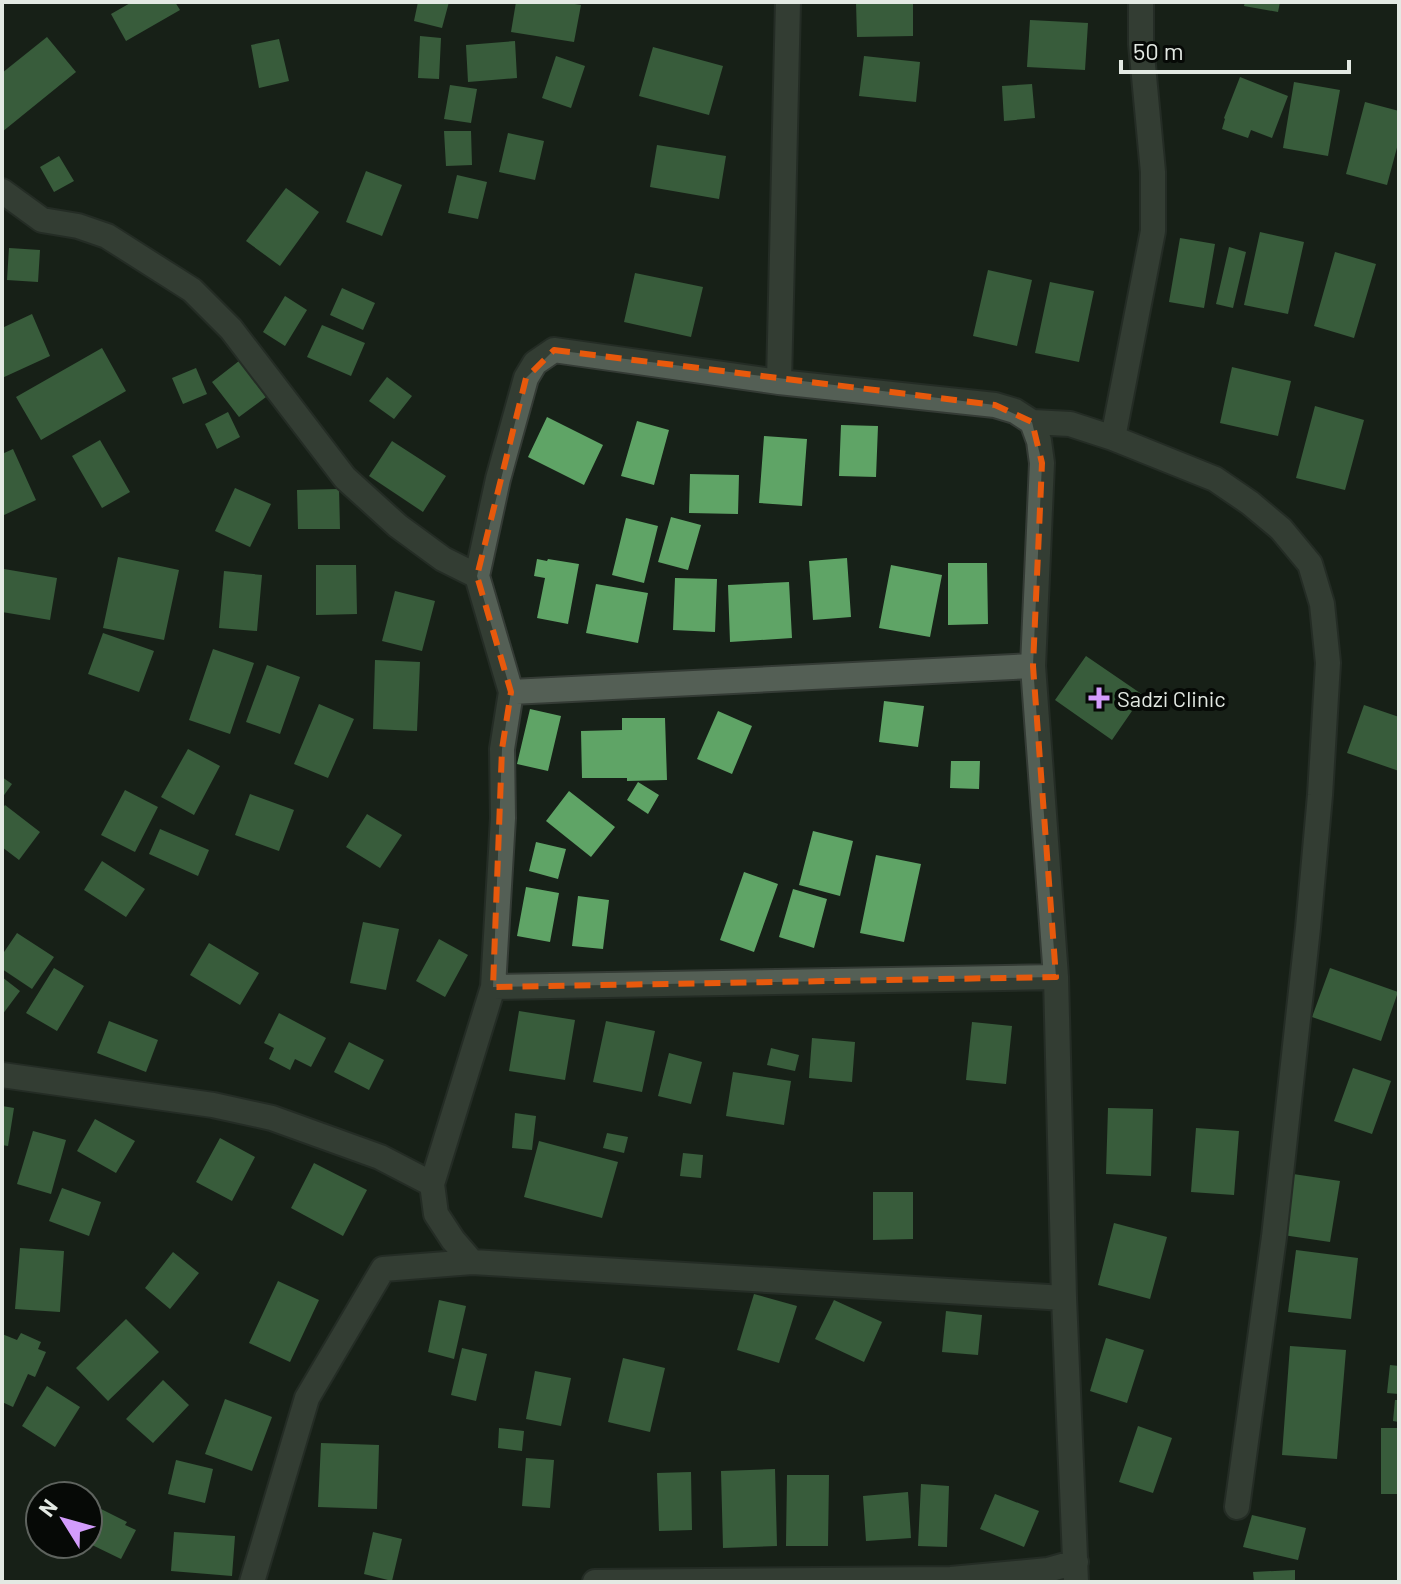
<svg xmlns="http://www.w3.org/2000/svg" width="1401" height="1584" font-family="Barlow,sans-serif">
<rect width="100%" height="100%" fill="#172118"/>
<path fill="#5fa466" d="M132 2H175L180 10 126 41 111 14Z
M418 2H449L442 28 414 21Z
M516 2H562L581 5 574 42 511 32Z
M856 2H913V36L857 37Z
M1245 2H1280L1278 12 1244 6Z
M1030 20 1088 23 1085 70 1027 67Z
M420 36 441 38 439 79 418 78Z
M47 37 76 72 2 132V73Z
M279 39 289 81 259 88 251 45Z
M515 41 517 78 468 82 466 45Z
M653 47 723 66 709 115 639 96Z
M556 56 585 66 571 108 542 98Z
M864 56 920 62 916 102 859 96Z
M1240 77 1288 96 1272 138 1251 130 1248 138 1222 129 1225 119 1224 118Z
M1294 82 1340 90 1328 156 1283 148Z
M1032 84 1035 118 1004 121 1002 86Z
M450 85 477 89 471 123 444 119Z
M1365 102 1399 111V140L1387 185 1346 174Z
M444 131H471L472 165 446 166Z
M508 133 544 141 535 180 499 172Z
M657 145 726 156 719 199 650 187Z
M59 156 74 181 54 192 40 167Z
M366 171 402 185 382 236 346 222Z
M457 175 487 182 478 219 448 213Z
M286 188 319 212 280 266 246 241Z
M1260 232 1304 242 1288 314 1244 305Z
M1180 238 1215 244 1204 308 1169 302Z
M1229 247 1246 252 1233 308 1216 304Z
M9 248 40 250 38 282 7 280Z
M1335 252 1376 264 1354 338 1314 326Z
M988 270 1032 280 1017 346 973 336Z
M635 273 703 287 691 337 624 322Z
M1050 282 1094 291 1079 362 1035 353Z
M342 288 375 303 363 330 330 315Z
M285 296 307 310 285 346 263 332Z
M32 314 50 356 2 378V328Z
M322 325 365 343 351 376 307 357Z
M102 348 126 391 41 440 16 397Z
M239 361 266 397 239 417 212 382Z
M1232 367 1291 381 1278 436 1220 423Z
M196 368 207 394 183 404 172 378Z
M387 377 412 396 394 419 369 401Z
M1315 406 1364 420 1345 490 1296 478Z
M228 412 240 437 217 449 205 424Z
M547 417 603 445 584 485 528 457Z
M637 421 669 430 654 485 621 476Z
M841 425 878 426 876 477 839 476Z
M764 436 807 439 802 506 759 503Z
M100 440 130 492 102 508 72 456Z
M392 441 446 476 423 512 369 476Z
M13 449 36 500 2 516V454Z
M690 474 739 475 738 514 689 513Z
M235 488 271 504 250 547 215 531Z
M339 489 340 529H298L297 490Z
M671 517 701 525 688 570 658 562Z
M626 518 658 526 644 583 612 575Z
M118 557 179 570 164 640 103 628Z
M847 558 851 617 813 620 809 561Z
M537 559 547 561 548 559 579 564 568 624 537 618 545 578 534 576Z
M948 563H987L988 624 948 625Z
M316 565H356L357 614 316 615Z
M891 565 942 575 930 637 879 628Z
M4 569 57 578 50 620 2 612Z
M224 571 262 575 257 631 219 628Z
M675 578 717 579 715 632 673 630Z
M789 582 792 638 730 642 728 585Z
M596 584 648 593 638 643 586 633Z
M395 591 435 601 422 651 382 641Z
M103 633 154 651 139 692 88 674Z
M213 649 254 663 230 734 189 720Z
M1086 656 1143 695 1112 740 1055 700Z
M375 660 420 662 417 731 373 729Z
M267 665 300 677 280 734 246 722Z
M884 701 924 706 918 747 879 742Z
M319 704 354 719 328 778 294 764Z
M1364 705 1399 717V771L1347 753Z
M530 709 561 716 548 771 517 764Z
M718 711 752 726 732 774 697 759Z
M622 718H665L667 780 627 781V778H582L581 731 622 730Z
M188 749 220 766 194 815 161 797Z
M951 761H980L979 789 950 788Z
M2 777 12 784 2 798Z
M638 782 659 795 648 814 627 800Z
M125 790 158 807 135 852 101 835Z
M569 791 615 827 591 857 546 821Z
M250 794 294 810 279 851 235 835Z
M5 805 40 832 19 860 2 847V809Z
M367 814 402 835 380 868 346 847Z
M160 829 209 850 198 876 149 854Z
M813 831 853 841 840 896 799 885Z
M536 842 566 849 558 879 529 871Z
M876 855 921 864 904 942 860 933Z
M102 861 145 889 126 917 84 890Z
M744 872 778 884 754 952 720 940Z
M526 887 559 893 550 942 517 936Z
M793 889 827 899 814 948 779 937Z
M578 896 609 900 603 949 572 946Z
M363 922 399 929 386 990 350 983Z
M17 933 54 957 32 989 2 969V955Z
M439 939 468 955 445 997 416 981Z
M209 943 259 973 240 1005 190 975Z
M54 968 84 986 57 1031 26 1013Z
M1330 968 1398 992 1381 1041 1312 1017Z
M2 977 20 991 2 1015Z
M519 1011 575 1020 565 1080 509 1071Z
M279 1013 326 1038 311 1067 295 1059 290 1070 269 1059 274 1048 264 1043Z
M109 1021 158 1040 146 1072 97 1053Z
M606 1021 655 1031 642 1092 593 1082Z
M972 1022 1012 1026 1006 1084 966 1080Z
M812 1038 855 1042 852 1082 809 1078Z
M349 1042 384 1060 369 1090 334 1072Z
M771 1048 799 1055 795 1071 767 1065Z
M669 1053 702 1062 691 1104 658 1096Z
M1353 1068 1391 1081 1372 1134 1334 1121Z
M733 1072 791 1081 784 1125 726 1116Z
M2 1106 14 1108 8 1146 2 1145Z
M1108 1108 1153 1109 1151 1176 1106 1174Z
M515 1113 536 1116 532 1150 512 1148Z
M95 1119 135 1141 116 1173 77 1151Z
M1196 1128 1239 1131 1234 1195 1191 1192Z
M33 1131 66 1140 51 1194 17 1184Z
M607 1133 628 1137 624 1153 603 1148Z
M220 1138 255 1157 232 1201 196 1182Z
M539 1141 618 1162 602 1218 524 1197Z
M683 1153 703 1155 701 1178 680 1176Z
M314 1163 367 1190 343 1236 291 1208Z
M1293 1174 1340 1181 1330 1242 1283 1235Z
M62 1188 101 1202 89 1236 49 1221Z
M873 1192H913V1239L873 1240Z
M1114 1223 1167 1237 1150 1299 1098 1285Z
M20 1248 64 1251 60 1312 15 1309Z
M1296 1250 1358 1258 1351 1319 1288 1312Z
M173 1252 199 1273 170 1309 145 1288Z
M278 1281 319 1300 290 1362 249 1343Z
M754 1294 797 1306 779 1363 737 1350Z
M439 1300 466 1306 454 1359 428 1352Z
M834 1300 882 1322 864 1362 815 1339Z
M946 1311 982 1315 978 1355 942 1352Z
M126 1319 159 1352 108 1401 76 1368Z
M21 1333 41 1342 38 1349 46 1352 35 1377 28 1374 13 1407 2 1402V1334L17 1340Z
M1106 1338 1144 1350 1127 1403 1090 1391Z
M1290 1346 1346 1350 1337 1459 1282 1455Z
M462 1348 487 1354 476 1401 451 1395Z
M623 1358 665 1368 650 1432 608 1422Z
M1390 1365 1399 1366V1394L1387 1393Z
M535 1371 571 1378 561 1426 526 1419Z
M163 1380 189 1405 153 1443 126 1419Z
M47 1386 80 1407 55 1447 22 1426Z
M225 1399 272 1417 252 1471 205 1454Z
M1395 1400H1399V1422L1393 1421Z
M1138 1426 1172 1438 1153 1493 1119 1482Z
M499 1428 524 1431 522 1451 498 1448Z
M1381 1428H1399V1494H1381Z
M321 1443 379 1445 377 1509 318 1507Z
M526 1458 554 1460 550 1508 522 1506Z
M176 1460 213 1469 205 1503 168 1494Z
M775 1469 777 1546 723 1548 721 1471Z
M691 1472 692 1530 659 1531 657 1473Z
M787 1475H829L828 1546H786Z
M921 1484 949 1486 947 1547 918 1546Z
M908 1492 911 1538 866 1541 863 1496Z
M995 1494 1039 1511 1024 1547 980 1529Z
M101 1509 127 1522 125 1525 136 1530 121 1559 88 1543V1534Z
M1252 1515 1306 1528 1298 1560 1243 1547Z
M174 1532 235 1536 232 1576 171 1571Z
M373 1532 402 1539 392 1581 364 1574Z
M1295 1570V1582H1254L1253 1572Z"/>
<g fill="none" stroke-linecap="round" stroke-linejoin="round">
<defs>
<path id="minor" d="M2 191 42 220 78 226 107 236 192 290 231 329 345 478 398 526 443 559 477 576
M779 382 788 2
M1032 422 1039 441 1042 463 1033 666 1056 977 1064 1298 1076 1582
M1113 438 1153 231V172L1141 44V2
M511 692 1033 666
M493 987 1056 977
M2 1075 213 1105 272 1118 380 1157 432 1184
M472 1262 1064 1298
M252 1582 307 1398 383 1269 472 1262 453 1240 436 1214 432 1184 493 987 503 818 502 749 511 692 477 576 498 479 526 378 535 363 554 350 779 382 995 405 1015 411 1032 422 1070 424 1113 438 1215 479 1250 503 1281 529 1310 564 1322 604 1328 663 1320 795 1308 928 1274 1237 1237 1507
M595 1582 951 1579 1048 1570 1076 1562"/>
</defs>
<use href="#minor" stroke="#343b35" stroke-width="28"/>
<use href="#minor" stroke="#545f55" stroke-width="24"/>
</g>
<path d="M0 0H1401V1584H0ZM554 350 995 405 1032 422 1042 463 1033 666 1056 977 493 987 502 749 511 692 477 576 526 378Z" fill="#172118" fill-opacity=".55" fill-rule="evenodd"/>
<path fill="none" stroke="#e8590c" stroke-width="6" stroke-dasharray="16 10" stroke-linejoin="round" d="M554 350 995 405 1032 422 1042 463 1033 666 1056 977 493 987 502 749 511 692 477 576 526 378Z"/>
<path fill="#d39cfc" stroke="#060906" stroke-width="3" d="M1095 686h8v8h8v8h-8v8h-8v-8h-8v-8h8z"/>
<g text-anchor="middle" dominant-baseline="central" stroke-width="8" stroke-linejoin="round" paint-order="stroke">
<g font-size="22" fill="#e3e9e3" stroke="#060906" text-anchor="start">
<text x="1117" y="698">Sadzi Clinic</text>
</g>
</g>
<rect width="1401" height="1584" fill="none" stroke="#e3e9e3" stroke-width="8"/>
<g transform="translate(64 1520) rotate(307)"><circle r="38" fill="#060906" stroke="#5e635e" stroke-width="2"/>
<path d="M0-6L14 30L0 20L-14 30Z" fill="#d39cfc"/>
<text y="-12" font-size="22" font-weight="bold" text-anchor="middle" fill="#e3e9e3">N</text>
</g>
<path d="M1121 60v12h228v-12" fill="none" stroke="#e3e9e3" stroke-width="4"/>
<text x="1133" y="60" font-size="24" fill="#e3e9e3" stroke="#060906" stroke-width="6" paint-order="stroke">50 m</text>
</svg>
